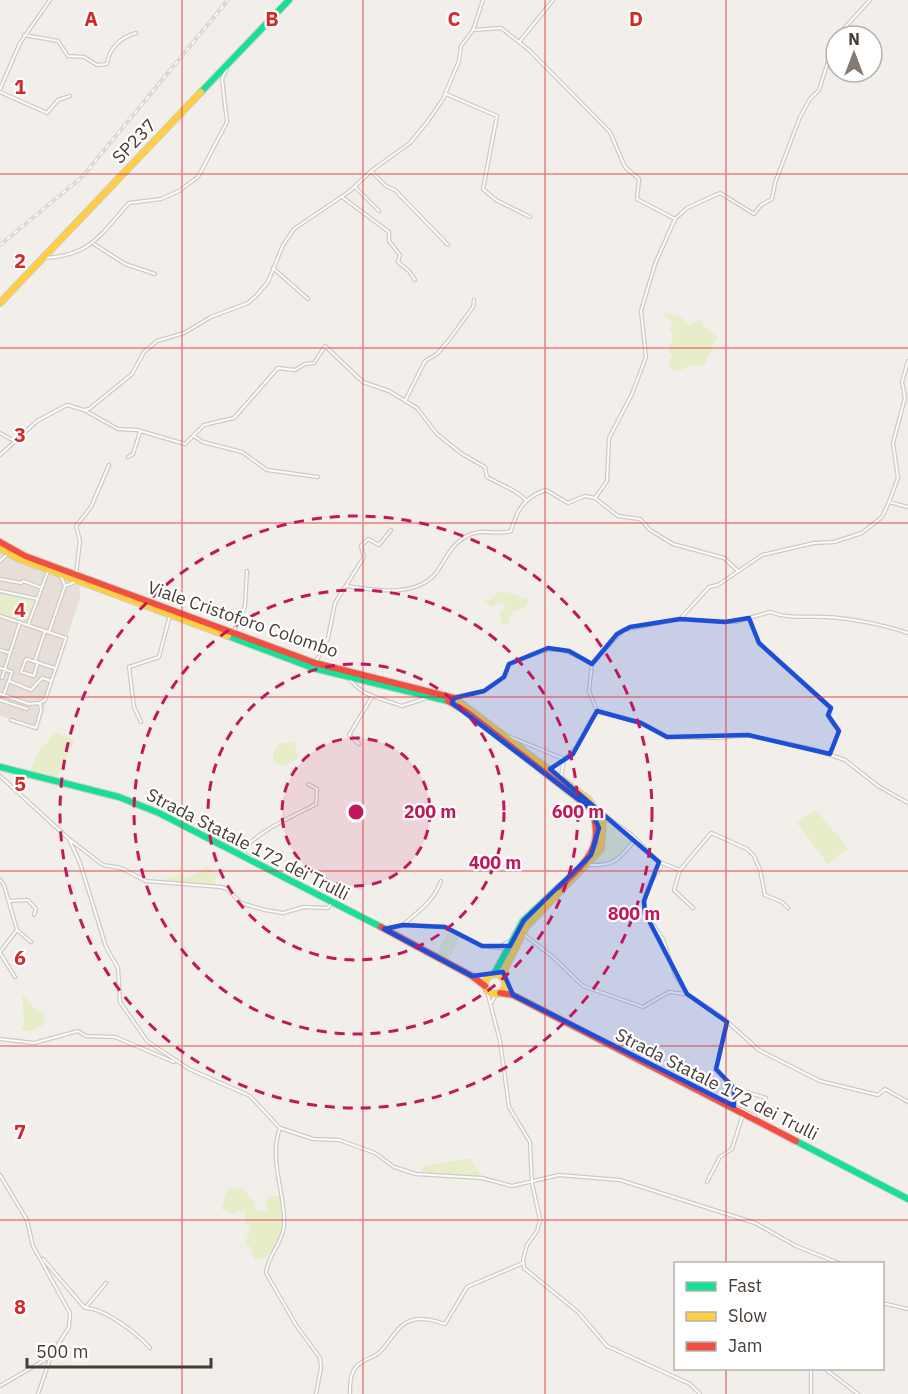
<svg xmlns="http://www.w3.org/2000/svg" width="908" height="1394" font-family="'IBM Plex Sans',sans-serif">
<rect width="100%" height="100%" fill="#f2eeea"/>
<path fill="#e6ded7" d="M0 542 12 550 79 576 80 597 37 731 0 715Z"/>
<path fill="#e6edc8" d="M668 313 679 316 690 326 700 319 704 327 717 337 704 366 690 365 677 372 668 368 672 355 668 353 673 335 669 331 673 322 661 314Z
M499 591 515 594 523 599 524 596 528 602 523 609C510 610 512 614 508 624L503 625 499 614 506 606 502 602 492 607 483 601 491 600Z
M0 594 35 601 28 618 21 620 0 613Z
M54 732 75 740 56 781 29 774 41 746 49 742Z
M295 742 299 759 282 766 275 763C270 754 275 749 281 743Z
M599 807 637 837C626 853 612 867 592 863 607 846 609 828 599 807Z
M816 810 848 848 828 864 796 822Z
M205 866 218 874 214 885 164 882 165 879 183 874 185 879 204 870Z
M450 929 461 934 448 961 436 954Z
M22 994 31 1005 45 1015 43 1025 32 1031 21 1030 24 1022Z
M470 1158 482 1177 421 1174V1167Z
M228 1188 243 1189 254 1202 256 1211H268L265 1203 269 1197 281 1195C286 1220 285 1238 267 1257L254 1260 251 1247 245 1245 250 1228 245 1224 246 1212 238 1210 235 1214 221 1209Z"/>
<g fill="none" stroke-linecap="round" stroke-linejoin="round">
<defs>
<path id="street" d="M473 30 483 0
M24 35 58 41 68 56 84 57 97 65 107 64C109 48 121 37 136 33
M837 36 870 0
M520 41 553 0
M0 89 20 43 50 0
M0 92 47 113 58 100 70 96
M446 94 497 116 483 189 496 200 530 217
M371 171 386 186 395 190 448 245
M355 187 379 211
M342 197 389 232V241L400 255 398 262 409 271 415 280
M676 218 687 208 720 193 754 214 761 205 772 199 775 183 800 117 810 99 819 90 836 37
M94 244 125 264 155 274
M43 258C91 256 100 235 129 203L161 199 179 191 198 177 227 122 222 79 229 64
M273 268 308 299
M405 401 425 361 437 354 449 340 473 307 474 300
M84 410 89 409 132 374 144 352 157 341 184 333 211 317 248 303 256 296 268 282 283 245 294 229 350 191 371 171 410 143 428 121 443 99 459 61 461 46 473 30 501 28 529 50 610 132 625 167 639 179 637 199 675 219 655 264 641 311 646 357 632 394 609 438 607 481 595 498
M0 433 16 442
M195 437 203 442 242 452 267 470 318 477
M0 455 37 421 67 405 84 410 118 429 137 430 185 444 204 425 234 418 278 368 295 370 305 364 314 363 325 346 363 382 389 391 417 408 437 434 462 454 485 467 487 477C501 485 515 489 526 500
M128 457 133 454 140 432
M889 502 898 478 893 443 905 398 902 382 908 361
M0 561 12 550
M60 574 65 586 78 581
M76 574 80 541 76 526 91 507 109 465
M0 579 21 583 23 581 42 588
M347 586C374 590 416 598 436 573 446 559 450 546 465 537 481 527 495 536 511 531 517 510 524 497 546 490L568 503 585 496 595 498 618 516 640 519 650 530 673 544 724 558 738 571
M0 591 38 599
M0 616 66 638 45 700 40 703
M749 618 759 643 831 708 828 717 839 731 830 753
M680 619 735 622 770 612C788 619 806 616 825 617 851 618 884 625 908 633
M28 625 48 571
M49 632 65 586
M233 633 245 606 247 571
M0 650 10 653
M35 661 45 631
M38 662 34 676 21 672 26 659C36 662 45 665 55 668
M316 662 328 638 335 603 364 557 361 546 368 539 379 545 391 530
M592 664 623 630 680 619 709 587 718 585 762 555 814 543 834 542 862 533 882 517 889 502 908 507
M0 668 12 672 4 694
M348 677C362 697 381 698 402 706L430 697
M2 678 20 622
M9 681 31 690 42 678 51 681
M0 694 29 704 40 703
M455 697 484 691 504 677 509 664C548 649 553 641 592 664L589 691 597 711
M0 700 27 709
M11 720 36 728 41 711 40 703
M141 722 134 707 129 667 159 657 170 615
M506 735 564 759
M359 744 349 735 372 697
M0 776 69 839 103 865 121 868 146 881 221 887 227 889 241 903 265 910 283 913 304 907 328 908 331 904
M561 777 564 759C580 749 585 726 597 711L641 723 667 737 718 738 748 735 813 749 845 760 878 786 908 803
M600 812 632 835 659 862 661 867 648 886 644 901 645 913 663 939 675 975 687 994 722 1017 759 1050 820 1081 878 1095 885 1089 908 1102
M69 839 80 863 106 947 118 968 120 1002 147 1041 189 1069 250 1096 279 1127
M254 859 244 854C246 835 301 813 316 804L317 789 308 784
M659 862 680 870 711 833 714 834 747 849 754 856 760 870 765 895 782 902 788 908
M588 865C616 866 618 860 636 839
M680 870 674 890 693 908
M0 880 4 885 17 930 0 952
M9 901 28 900 36 909 34 915
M403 925C419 911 434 901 441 881
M387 929 403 925 445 927 482 946 509 949
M17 930 31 942
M522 933 554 958 583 986 643 1007 669 992 686 994
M501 946 511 940
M0 953 15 977
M487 991 500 1041 509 1107 530 1142 532 1183 540 1220 537 1231 527 1245 523 1260 524 1268 578 1312 607 1346 690 1384 700 1394
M492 1002 495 995
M0 1039 34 1043 78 1031 86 1036 115 1037 174 1062
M734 1088 766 1098
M715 1099 734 1106V1088L716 1070 727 1022
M734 1106 755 1116
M280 1128 313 1139 339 1140 375 1153 394 1167 416 1174 482 1178 512 1186 559 1175 620 1180 755 1223 796 1246 841 1264
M280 1128C268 1161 286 1193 284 1226 282 1245 268 1254 266 1273L296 1325 320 1358 321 1368 316 1394
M0 1175 27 1220 33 1246 70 1313 69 1327 51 1356 38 1394
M707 1182 720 1157 732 1149 743 1114
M43 1259 84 1307
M882 1303 908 1309
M85 1308C104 1308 137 1333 150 1348
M85 1308 106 1283
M811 1368V1394
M824 1368 858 1394
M0 1386 50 1357
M350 1394C350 1385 350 1374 356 1367 362 1360 369 1359 376 1355 389 1347 395 1324 413 1320 423 1317 435 1321 445 1324L467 1287 523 1263"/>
<path id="fast" d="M201 92 289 0
M228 636 313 668 448 701
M0 767 119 797 159 813 381 927
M494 974 523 921 559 887
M796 1141 908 1199"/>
<path id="slow" d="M0 303 201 92
M0 548 17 558 228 636
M454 698 589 800 603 822 601 849 526 927 505 969 504 979
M485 984a10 10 0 1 1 20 0a10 10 0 1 1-20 0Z"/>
<path id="jam" d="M0 542 25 556 315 663 454 698
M448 701 467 712 590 808C607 843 586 864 559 887
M381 927 472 976 485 986
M500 993 513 995 796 1141"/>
</defs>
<use href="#street" stroke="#cecac6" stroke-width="4.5"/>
<use href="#fast" stroke="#d3cac1" stroke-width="8"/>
<use href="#slow" stroke="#d3cac1" stroke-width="8"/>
<use href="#jam" stroke="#d3cac1" stroke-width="8"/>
<use href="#street" stroke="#fdfcfc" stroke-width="2"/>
<use href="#fast" stroke="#16e098" stroke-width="6"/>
<use href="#slow" stroke="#ffcf43" stroke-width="6"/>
<use href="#jam" stroke="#f24e42" stroke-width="6"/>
<defs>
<path id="rail" d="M0 245 82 177 228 0"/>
</defs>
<use href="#rail" stroke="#d9d9d8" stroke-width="4"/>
<use href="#rail" stroke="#fff" stroke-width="1.5" stroke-dasharray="4.5" stroke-linecap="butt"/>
</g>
<path fill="#1d4ed8" fill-opacity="0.2" stroke="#1d4ed8" stroke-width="4.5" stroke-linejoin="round" d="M749 618 759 643 831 708 828 715 839 731 830 754 748 735 667 737 641 723 597 711 573 754 550 769 659 862 644 901 645 913 687 994 727 1022 716 1069 734 1088V1106L513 995 503 972 472 976 384 929 403 925 445 927 482 946H510L524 920 591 855 599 828 590 808 452 703 454 698 484 691 504 677 509 664 548 648 569 651 592 664 617 634 630 627 680 619 725 622Z"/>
<path fill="none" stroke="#d62828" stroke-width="1.5" stroke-opacity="0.55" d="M182 0V1394M363 0V1394M545 0V1394M726 0V1264M0 174H908M0 348H908M0 523H908M0 697H908M0 871H908M0 1046H908M0 1220H908M726 1368V1394"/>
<circle cx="356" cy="812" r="74" fill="#c2185b" fill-opacity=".12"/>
<g fill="none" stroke="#c2185b" stroke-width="3" stroke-dasharray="10 8">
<circle cx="356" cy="812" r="74"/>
<circle cx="356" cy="812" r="148"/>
<circle cx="356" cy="812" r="222"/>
<circle cx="356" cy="812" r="296"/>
</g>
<g text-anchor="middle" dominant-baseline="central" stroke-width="4.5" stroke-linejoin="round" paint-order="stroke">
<g font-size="18" fill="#483c35" stroke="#fff">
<text transform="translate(134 141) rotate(-46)">SP237</text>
<text transform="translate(243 619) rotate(19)">Viale Cristoforo Colombo</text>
<text transform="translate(248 844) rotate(27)">Strada Statale 172 dei Trulli</text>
<text transform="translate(717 1084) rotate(27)">Strada Statale 172 dei Trulli</text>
</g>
</g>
<g font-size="20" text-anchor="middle" font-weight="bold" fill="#d62828" stroke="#fff" stroke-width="4.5" stroke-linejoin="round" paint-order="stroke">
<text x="91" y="26">A</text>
<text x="272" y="26">B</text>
<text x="454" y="26">C</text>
<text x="636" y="26">D</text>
<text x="20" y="94">1</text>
<text x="20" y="268">2</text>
<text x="20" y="442">3</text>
<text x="20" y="617">4</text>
<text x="20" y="791">5</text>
<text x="20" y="965">6</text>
<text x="20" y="1139">7</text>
<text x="20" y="1314">8</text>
</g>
<circle cx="356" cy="812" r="9" fill="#c2185b" stroke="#fff" stroke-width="3"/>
<g font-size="18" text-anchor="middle" font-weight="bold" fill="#c2185b" stroke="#fff" stroke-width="4.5" stroke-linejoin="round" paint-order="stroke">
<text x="430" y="818">200 m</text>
<text x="578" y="818">600 m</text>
<text x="495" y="869">400 m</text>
<text x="634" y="920">800 m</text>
</g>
<rect x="674" y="1262" width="210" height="108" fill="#ffffff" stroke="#b6b1ae" stroke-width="1.5"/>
<rect x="686" y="1282" width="30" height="9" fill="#16e098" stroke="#b6b1ae" stroke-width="1.5"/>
<text x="728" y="1292" font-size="18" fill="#483c35">Fast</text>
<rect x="686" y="1312" width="30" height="9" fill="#ffcf43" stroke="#b6b1ae" stroke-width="1.5"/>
<text x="728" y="1322" font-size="18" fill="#483c35">Slow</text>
<rect x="686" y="1342" width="30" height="9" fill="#f24e42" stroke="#b6b1ae" stroke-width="1.5"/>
<text x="728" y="1352" font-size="18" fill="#483c35">Jam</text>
<g transform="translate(854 54)"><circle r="28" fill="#ffffff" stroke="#b6b1ae" stroke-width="1.5"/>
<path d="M0-4.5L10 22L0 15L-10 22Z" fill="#847a74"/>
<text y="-9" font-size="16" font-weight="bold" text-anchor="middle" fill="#483c35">N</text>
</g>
<path d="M27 1358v9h184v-9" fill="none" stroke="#483c35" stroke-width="3"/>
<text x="36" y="1358" font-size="18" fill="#483c35" stroke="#ffffff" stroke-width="4.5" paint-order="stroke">500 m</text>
</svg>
